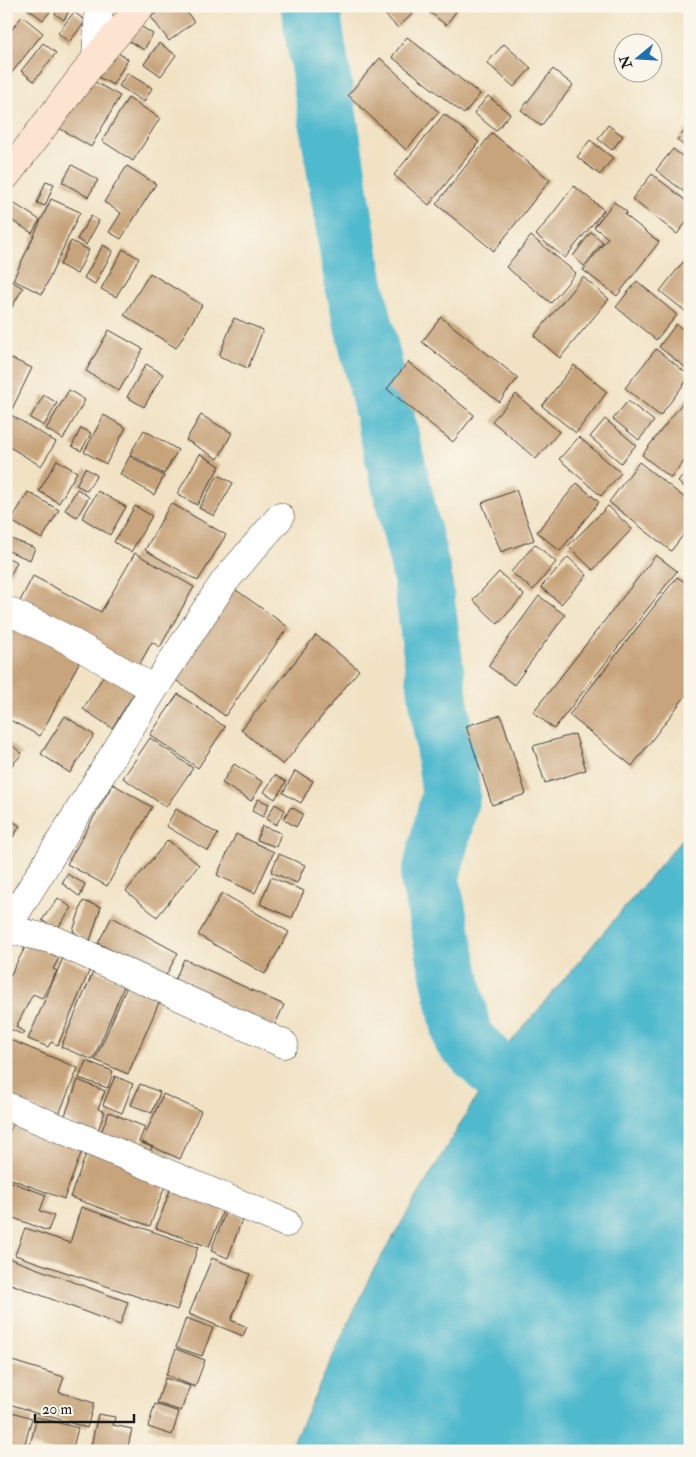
<svg xmlns="http://www.w3.org/2000/svg" width="696" height="1457" font-family="'IM FELL Double Pica',serif">
<rect width="100%" height="100%" fill="#fbf7ec"/>
<filter id="ink" filterUnits="userSpaceOnUse"><feTurbulence type="fractalNoise" baseFrequency=".02" numOctaves="2"/><feDisplacementMap in="SourceGraphic" scale="10" xChannelSelector="R" yChannelSelector="G"/><feConvolveMatrix kernelMatrix="1 2 1 2 8 2 1 2 1" color-interpolation-filters="sRGB"/></filter>
<filter id="wash" filterUnits="userSpaceOnUse"><feTurbulence type="fractalNoise" baseFrequency=".0096" numOctaves="4" result="noise"/><feDisplacementMap in="SourceGraphic" scale="20" xChannelSelector="R" yChannelSelector="G"/><feGaussianBlur stdDeviation="1.12" result="paint"/><feColorMatrix in="noise" values="0 0 0 0 0 0 0 0 0 0 0 0 0 0 0 0 0 1.4 0 .05"/><feComposite in="paint" operator="in"/></filter>
<g filter="url(#wash)">
<rect width="100%" height="100%" fill="#f1e2c4"/>
<path fill="#50b9cd" stroke="#366a74" d="M690 830V1451H289L371 1274 505 1049Z"/>
<g fill="none" stroke-linecap="round" stroke-linejoin="round">
<path stroke="#50b9cd" stroke-width="59" d="M310 6 354 283 422 575 451 794 430 879 463 1038 550 1126"/>
</g>
<g id="blocks">
<path fill="#c7a47b" d="M28 6H55L43 20 27 8Z
M59 6H72L64 20 55 14Z
M166 6H183L194 22 169 41 151 17Z
M377 6H405L412 14 398 28Z
M422 6H460L446 25Z
M74 12 86 21 69 42 58 33Z
M22 16 43 33 10 75 6 72V37Z
M139 25 153 34 144 50 129 41Z
M407 37 480 94 464 114 392 57Z
M43 43 56 53 34 81 21 71Z
M159 43 176 55 161 76 144 64Z
M504 44 531 68 514 87 487 63Z
M113 50 128 59 113 85 98 77Z
M380 58 439 112 406 150 348 95Z
M553 69 573 85 541 126 521 110Z
M127 73 152 88 144 102 119 86Z
M88 78 120 96 91 147 59 128Z
M488 96 510 114 496 131 474 113Z
M128 98 160 118 133 161 102 141Z
M444 114 479 142 429 205 394 175Z
M608 125 623 136 612 150 598 139Z
M686 129 690 133V151L677 140Z
M492 133 550 180 494 251 436 204Z
M590 140 613 158 600 175 577 157Z
M673 149 690 162 688 195 656 170Z
M72 165 98 180 88 197 62 182Z
M127 166 156 184 121 239 109 232 121 213 104 202Z
M652 174 690 204V218L677 234 632 199Z
M46 181 54 184 45 206 37 203Z
M574 186 604 210 565 258 536 235Z
M7 199 40 220 32 233 6 217Z
M51 199 80 212 42 294 13 280Z
M614 202 627 212 625 215 659 242 617 296 583 270 608 238 594 227Z
M91 216 99 221 86 245 77 239Z
M591 232 603 242 584 266 573 256Z
M531 236 576 273 551 303 506 267Z
M71 241 89 250 77 274 60 265Z
M103 245 113 251 95 284 84 278Z
M123 249 139 258 116 297 101 289Z
M683 262 690 267V315L660 291Z
M150 273 202 305 176 348 124 315Z
M583 277 609 299 560 358 534 336Z
M6 278 23 288 6 317Z
M637 281 677 315 656 340 616 307Z
M441 317 518 378 499 402 422 342Z
M234 318 263 330 248 368 219 356Z
M676 324 690 335V371L659 347Z
M109 330 143 349 119 391 86 371Z
M656 349 690 376 660 416 625 388Z
M6 356 32 368 12 409 6 406Z
M408 362 474 415 453 442 387 389Z
M146 364 163 374 144 407 127 397Z
M574 365 607 392 576 433 542 406Z
M69 390 85 400 63 439 46 429Z
M516 394 559 432 536 459 492 421Z
M44 395 57 403 44 426 30 418Z
M687 397 690 399V454L671 478 642 455Z
M628 401 654 421 639 440 613 419Z
M6 412 56 442 41 466 6 445Z
M104 415 126 428 106 464 84 452Z
M201 415 232 433 218 459 186 440Z
M605 419 636 445 621 463 590 437Z
M81 428 91 433 81 451 72 446Z
M144 430 178 450 164 474 130 454Z
M579 437 621 473 601 496 559 459Z
M200 454 220 466 197 505 177 494Z
M130 456 164 476 154 495 120 474Z
M57 460 77 472 59 503 39 491Z
M639 462 690 502V526L671 551 609 502Z
M690 467V491L678 482Z
M85 468 97 475 87 491 76 485Z
M218 475 233 483 214 516 199 508Z
M577 483 599 502 560 551 537 532Z
M77 489 89 497 77 517 65 510Z
M516 490 534 540 501 552 482 503Z
M98 491 126 507 110 535 82 518Z
M28 492 59 510 42 539 11 521Z
M171 503 226 535 198 581 145 550Z
M135 506 152 516 131 552 114 542Z
M608 506 632 529 593 570 568 546Z
M6 537 35 548 30 560 6 550Z
M535 544 556 562 533 590 511 572Z
M135 553 194 587 160 647 152 642 138 667 19 603 33 576 101 612Z
M656 555 677 571 554 729 533 712Z
M6 557 17 562 6 584Z
M568 557 587 575 561 604 541 587Z
M499 572 524 595 498 624 473 600Z
M677 577 690 585V690L632 766 569 715Z
M229 585 288 627 225 716 166 673Z
M539 596 565 615 514 685 488 666Z
M15 623 81 659 40 736 6 718V638Z
M316 635 359 670 283 765 241 730Z
M106 672 136 691 112 728 83 709Z
M178 694 225 727 198 768 150 735Z
M501 715 526 794 492 805 466 726Z
M65 716 94 735 70 773 41 754Z
M575 734 586 770 545 783 533 746Z
M150 738 193 768 166 807 123 778Z
M6 740 22 754 6 772Z
M234 764 263 782 251 801 222 783Z
M295 771 313 781 301 803 283 793Z
M275 775 286 782 275 799 264 792Z
M113 784 152 807 107 886 67 864Z
M258 799 269 804 263 817 252 811Z
M275 804 285 810 276 825 266 819Z
M291 807 303 814 296 827 283 819Z
M176 809 218 834 208 851 166 826Z
M6 817 20 826 9 843 6 841Z
M262 826 281 833 276 847 257 840Z
M236 834 274 852 255 893 217 875Z
M168 840 199 865 157 917 126 891Z
M279 854 305 865 297 883 271 872Z
M67 874 85 884 80 897 62 883Z
M271 877 304 891 292 918 260 904Z
M222 893 289 932 265 974 198 935Z
M58 898 72 908 56 930 42 920Z
M83 901 101 907 89 944 73 931Z
M112 917 178 953 164 979 98 943Z
M28 942 59 958 53 969 57 971 42 998 33 994 16 1027 25 1032 23 1035 6 1027V983Z
M63 958 90 969 58 1045 51 1042 48 1047 28 1039Z
M184 959 284 1005 274 1027 174 982Z
M94 970 125 984 93 1060 61 1047Z
M128 984 161 998 128 1074 95 1060Z
M6 1038 78 1068 58 1117 6 1096Z
M86 1061 113 1071 108 1088 79 1078Z
M115 1076 133 1084 122 1113 103 1105Z
M78 1080 105 1091 98 1109 105 1112 95 1138 64 1118Z
M140 1084 160 1092 152 1113 131 1105Z
M163 1094 201 1111 180 1159 142 1142Z
M109 1112 145 1127 139 1142 152 1147 146 1160 98 1140Z
M13 1122 83 1148 64 1199 6 1177V1141Z
M88 1149 168 1178 150 1226 70 1197Z
M6 1180 46 1195 40 1211 54 1216 48 1231 6 1215Z
M171 1188 224 1208 209 1247 156 1228Z
M81 1207 198 1247 177 1310 15 1255 25 1228 70 1243Z
M226 1210 243 1217 228 1258 211 1251Z
M8 1258 128 1302 120 1325 6 1282Z
M212 1258 250 1274 231 1320 247 1327 243 1336 189 1314Z
M186 1318 213 1328 202 1356 176 1347Z
M176 1349 205 1360 195 1387 166 1375Z
M9 1360 64 1377 59 1392 94 1403 87 1428 6 1403V1369Z
M165 1378 190 1386 181 1411 157 1403Z
M155 1404 179 1412 172 1435 148 1427Z
M6 1410 32 1418 23 1451H6Z
M98 1414 115 1417 113 1425 132 1429 127 1451H90Z
M37 1417 78 1428 72 1451H51L30 1445Z"/>
</g>
</g>
<g filter="url(#ink)">
<use href="#blocks" fill-opacity="0" stroke="#3c3a35" stroke-width="1"/>
<g fill="none" stroke-linecap="round" stroke-linejoin="round">
<defs>
<path id="street" d="M96 58 99 6
M6 610 61 636 154 689
M6 929 154 689 224 582 280 517
M6 929 55 940 284 1044
M6 1106 286 1223"/>
<path id="secondary" d="M6 176 96 58 141 6"/>
</defs>
<use href="#street" stroke="#3c3a35" stroke-width="29"/>
<use href="#secondary" stroke="#3c3a35" stroke-width="29"/>
<use href="#street" stroke="#fff" stroke-width="28"/>
<use href="#secondary" stroke="#fde4d0" stroke-width="28"/>
</g>
</g>
<rect width="696" height="1457" fill="none" stroke="#fbf7ec" stroke-width="25"/>
<g transform="translate(638 58) rotate(252)"><circle r="24" fill="#fbf7ec" stroke="#a29f99"/>
<path d="M0-4L9 19L0 12L-9 19Z" fill="#1f6fb2"/>
<text y="-8" font-size="14" font-weight="bold" text-anchor="middle" fill="#1c1c1c">N</text>
</g>
<path d="M35 1414v8h99v-8" fill="none" stroke="#1c1c1c" stroke-width="2.5"/>
<text x="42" y="1414" font-size="15" fill="#1c1c1c" stroke="#fbf7ec" stroke-width="4" paint-order="stroke">20 m</text>
</svg>
